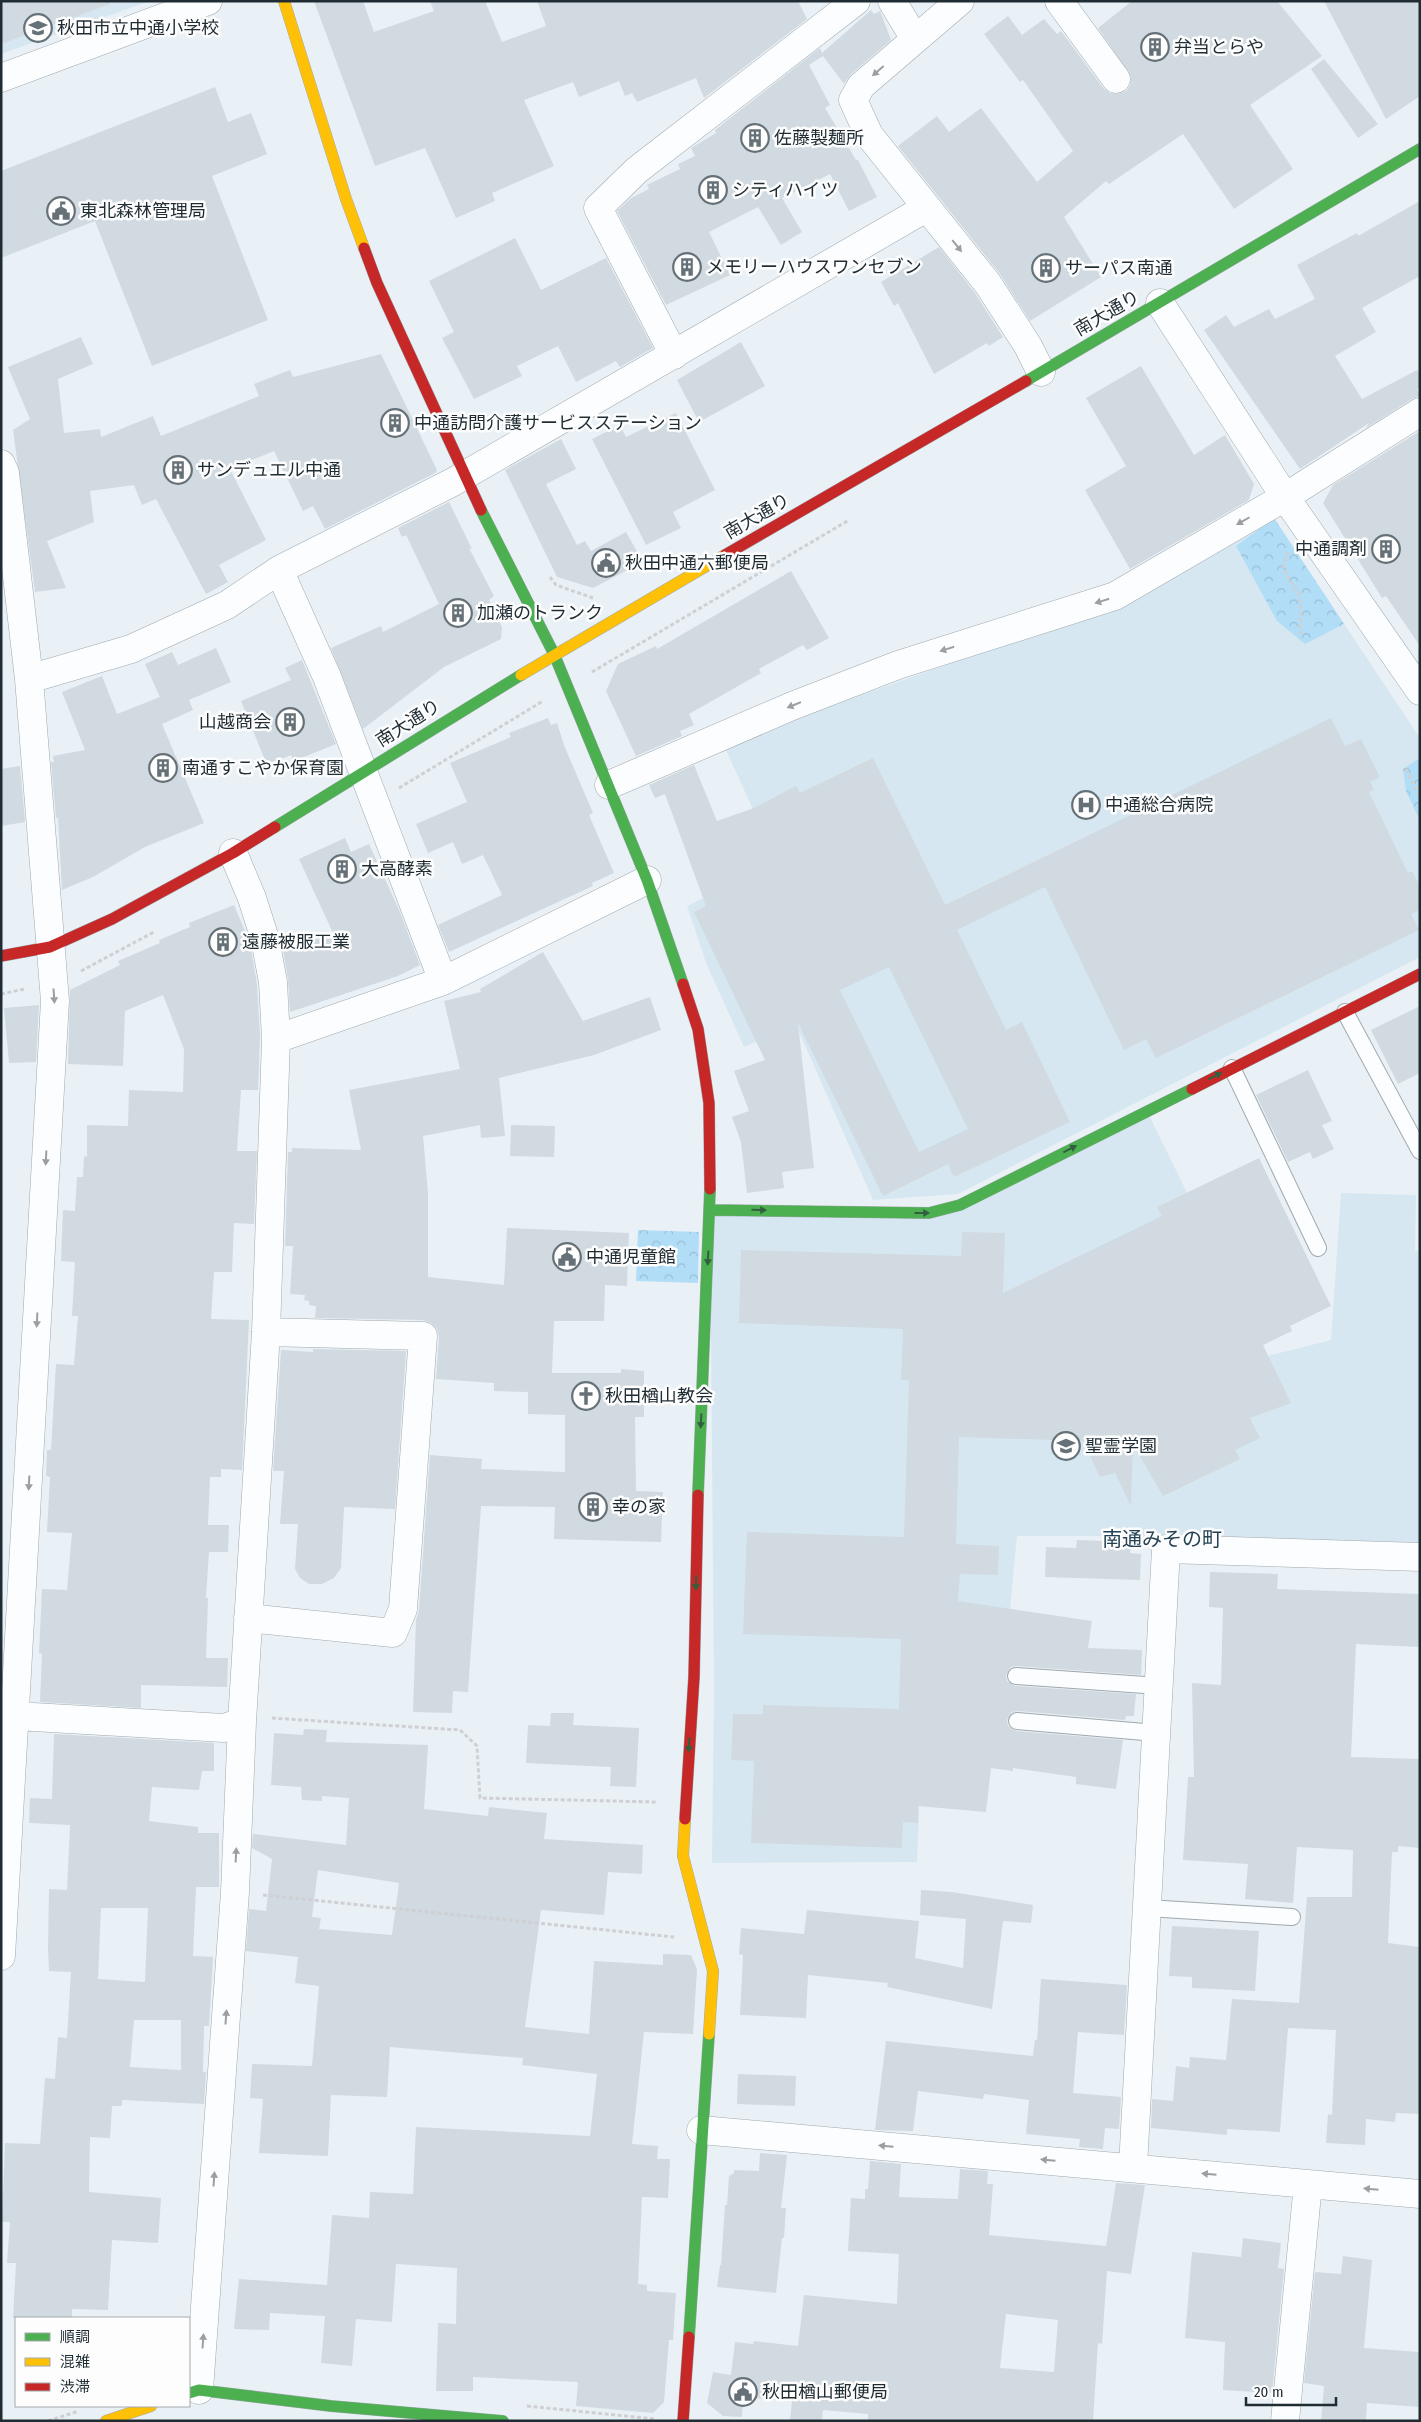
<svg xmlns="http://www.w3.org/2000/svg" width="1421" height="2422" font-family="'Fira Sans Condensed','Noto Sans JP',sans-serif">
<defs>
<pattern id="forest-crowns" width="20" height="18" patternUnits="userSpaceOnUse" patternTransform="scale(1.25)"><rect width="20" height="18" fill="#b1ddf7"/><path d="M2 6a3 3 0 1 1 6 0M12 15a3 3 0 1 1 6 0" fill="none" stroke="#98bed4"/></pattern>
</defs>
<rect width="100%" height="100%" fill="#eaf1f6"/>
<path fill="#d6e7f1" d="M1 1H150L1 54Z
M1274 518 1420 738V957L958 1194 873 1200 796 1025 744 1047 706 963 687 906 777 862 725 748 766 729 1047 629Z
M1147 1111 1267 1356 1331 1340 1341 1193 1416 1195 1415 1251H1420V1544L1097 1536H1017L1009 1620 927 1618 917 1862 712 1863 714 1694 710 1210 929 1213Z"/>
<path fill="url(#forest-crowns)" d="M1274 518 1344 624 1305 644 1277 621 1236 546Z
M1420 758V821L1406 791 1403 769Z
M638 1230 699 1232 698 1283 636 1281Z"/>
<path fill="#d0dae0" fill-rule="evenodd" d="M1 1H110V4L1 44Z
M314 1H363L374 32 434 11 430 1H485L502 42 546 26 537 1H798L807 19 704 98 696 78 637 102 632 93 625 96 619 81 579 97 573 82 524 100 554 166 492 193 495 201 456 218 425 148 375 166Z
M1132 1H1277L1322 56 1250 105 1293 169 1234 209 1183 134 1109 184 1106 181 1064 217 1101 277 1030 321 1000 274 898 146 937 116 949 132 981 108 1037 182 1073 151 1023 80 1020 82 984 34 1008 16 1022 35 1044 19 1057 34 1061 31 1104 89 1110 93 1118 94 1126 91 1130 86 1131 77 1098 28Z
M1324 1H1420V96L1386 119Z
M871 10 874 14 880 11 891 40 851 74 844 84 823 56 809 65 830 105 825 108 856 160H858L877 197 849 211 830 174 782 198 802 232 781 245 758 207 709 232 730 275 666 305 617 211 631 198 649 189 647 185 680 169 678 164 695 156 691 148 716 133 715 130 820 48 822 53Z
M1324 59 1378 124 1358 138 1311 69Z
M215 87 228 122 251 113 267 154 212 176 268 320 152 366 95 221 1 258V171Z
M1420 201V276L1362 308 1376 332 1335 356 1362 399 1417 370 1420 374V387L1417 389 1420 396 1412 399 1366 428 1369 423 1300 469 1204 330 1226 315 1234 327 1269 309 1275 319 1315 299 1297 265 1357 233 1358 236Z
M515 238 541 290 606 258 653 348 620 367 616 361 576 382 558 346 517 366 522 376 474 399 442 338 454 332 429 281Z
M939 247 975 293 1003 337 989 346 987 343 934 374 898 303 894 306 881 282Z
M81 337 93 364 58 379 64 433 100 429 101 437 153 416 161 436 259 396 254 384 290 370 293 377 381 354 437 470 435 473 325 529 313 506 303 511 274 451 230 469 266 540 219 565 228 582 206 594 156 499 142 505 134 485 90 491 94 522 47 541 66 588 35 592 13 430 30 419 8 367Z
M741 342 765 386 699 422 677 380Z
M1141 366 1194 455 1225 435 1254 484 1249 500 1130 569 1085 490 1126 466 1086 398Z
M676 413 715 490 673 512 681 528 646 545 592 439 620 425 626 437Z
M1420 431V646L1386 596 1382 598 1323 503 1333 485Z
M561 439 576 469 546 484 577 545 585 541 591 551 626 532 643 562 593 588 557 577 505 470Z
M449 502 472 549 469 548 494 596 489 600 502 627 501 639 444 667 363 729 331 648 381 626 383 632 439 604 406 535 402 537 398 528Z
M791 571 829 638 807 650 803 645 759 669 761 673 689 714 694 725 680 731 682 736 636 756 606 691 618 664 656 646 657 649Z
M216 648 231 682 189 700 193 710 162 724 204 823 145 847 93 877 62 890 58 818H56L51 762H54L53 756 85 750 62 692 102 676 117 714 160 697 145 664 172 652 178 665Z
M302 660 336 744 294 761 291 755 267 765 241 701 291 680 285 668Z
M548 718 551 725 557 723 564 745 593 813 589 815 614 873 592 883 593 886 449 952 438 925 502 895 483 855 462 864 453 842 428 853 416 824 467 802 450 763 511 737 509 733Z
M1331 718 1345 746 1361 739 1380 777 1370 782 1374 790 1369 792 1408 873 1412 871 1420 887V910L1411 914 1419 930 1156 1058 1146 1039 1124 1050 1045 887 957 930 1006 1030 1022 1022 1070 1122 954 1177 948 1164 883 1196 798 1023 814 1168 782 1172 784 1188 747 1193 741 1142 732 1117 749 1111 734 1071 765 1060 694 912 706 906 665 794 655 798 649 785 694 765 717 821 754 808 796 786 800 793 873 758 945 905ZM889 967 968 1129 919 1152 840 990Z
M20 766 25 822 1 826V769Z
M345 838 351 852 369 844 400 912 420 965 398 976 290 1012 288 979 283 949 333 933 299 859Z
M234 905 250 943 257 984 260 1036 258 1090H241L237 1151H257L254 1224 234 1223 232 1272H214L211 1319 249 1320 242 1470 221 1469V1477H210L208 1525H229L228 1552H209L206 1598H208L206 1658H228L227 1687 141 1685V1708L40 1702 42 1654 39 1653 42 1589 67 1590 72 1533 47 1532 50 1477 46 1476 47 1450H51L56 1364 74 1365 78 1316H72L75 1262 61 1261 63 1210 75 1211 77 1177H83L84 1156 87 1157V1125L128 1126 129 1090 183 1092 184 1049 163 995 125 1011 123 1066 68 1064 70 990 120 965 118 961 160 943 159 940 190 927 189 923Z
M543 952 583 1021 650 997 661 1030 594 1055 499 1078 505 1136 481 1138 480 1125 423 1136 428 1193V1277L504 1285 507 1228 629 1233 627 1286 605 1285 604 1321H554L552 1373H621V1369L644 1371V1417H635L636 1491 663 1492 661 1542 554 1539 555 1507 481 1506 468 1692 453 1691 452 1713 413 1712 416 1620 419 1610 430 1455 482 1459 481 1469 565 1472V1415L528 1414V1392L494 1391V1383L436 1379 439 1337 437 1329 431 1323 423 1320 315 1318 316 1306 309 1305V1301L304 1300 305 1295 290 1294 293 1246H285L288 1152H292V1148L361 1150 349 1090 460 1069 444 1001 481 992 480 989Z
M39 1005 36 1062 9 1063 4 1008Z
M1420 1006V1073L1398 1084 1371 1030Z
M1308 1070 1332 1121 1322 1125 1334 1149 1313 1159 1310 1152 1288 1162 1256 1095Z
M511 1125 555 1126 554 1157 510 1156Z
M1259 1158 1331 1306 1290 1326 1292 1331 1263 1345 1291 1403 1250 1418 1260 1438 1235 1450 1240 1459 1163 1496 1133 1444 1131 1506 1115 1473 1100 1477 1083 1441 959 1437 956 1544 999 1546 998 1575 960 1574 958 1601 1092 1621 1088 1648 1142 1650 1141 1675 1017 1666 1011 1667 1006 1675 1007 1681 1015 1686 1136 1694 1134 1716H1126L1125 1720 1018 1711 1012 1712 1007 1720 1008 1726 1016 1731 1123 1740 1116 1789 1076 1784V1777L1013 1768V1771L991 1768 986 1812 918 1806V1823L903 1822 902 1848 751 1843 754 1761 731 1760 733 1714H763V1705L899 1709 901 1639 743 1634 747 1532 904 1537 909 1380H901L903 1329 739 1323 741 1250 961 1256 962 1232 1005 1233 1003 1293 1162 1216 1157 1207Z
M313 1349 406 1351 395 1509 344 1507 341 1568 334 1578 322 1584H309L300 1578 295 1569 298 1524H280L284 1471H273L281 1350 313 1352Z
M1077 1540 1131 1542 1130 1553 1141 1554 1140 1580 1045 1577 1046 1547 1076 1548Z
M1210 1572 1278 1574 1277 1589 1420 1594V1647L1356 1644 1351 1757 1420 1759V1848L1398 1846V1852H1392L1388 1943 1420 1947V2114L1396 2113 1395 2122 1366 2119 1365 2145 1326 2143 1328 2114 1332 2115 1336 2030 1288 2028 1280 2132 1227 2129V2135L1151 2128 1152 2099 1173 2101 1176 2066 1189 2068 1190 2057 1226 2060 1232 1999 1299 2003 1307 1897H1352L1353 1850 1297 1847 1293 1903 1245 1899 1248 1864 1183 1860 1188 1777H1194L1192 1683 1221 1685 1223 1608 1209 1607Z
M551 1713H574L573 1725 639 1728 636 1787 610 1786 611 1767 526 1763 528 1725 550 1726Z
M304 1729 327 1730 326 1742 428 1745 424 1809 488 1816 489 1807 547 1813 544 1839 643 1845 642 1874 608 1872 604 1915 541 1910 525 2027 589 2034 594 1961 663 1965V1954L691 1955 697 1969 693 2034 644 2032 632 2144 658 2146 657 2159H670L668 2198 642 2197 638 2284 647 2285V2291L676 2293 673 2340H669L664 2402 653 2413 576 2406 578 2382 473 2377V2391H436L438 2323 456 2324 457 2268 396 2264 392 2322 356 2319 352 2366 321 2363 325 2316 270 2313 269 2330 234 2329 239 2279 327 2285 332 2215 369 2218 370 2192 413 2194 416 2127 590 2136 597 2074 522 2065 523 2058 390 2047 387 2097 331 2095 328 2156 259 2153 263 2099 250 2098 252 2064 312 2066 319 1986 295 1983 298 1957 246 1951 249 1909 266 1911 272 1859 252 1848 253 1834 346 1845 349 1798 322 1796V1801L302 1800 301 1787 271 1785 274 1733 303 1735ZM318 1870 399 1883 392 1935 319 1929 321 1918 312 1917Z
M54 1734 214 1743V1771H202L199 1790 152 1787 149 1821 198 1827V1833H219V1887H196L193 1956 213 1957 209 2026H204L203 2072H206L204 2104 122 2100V2106H112L110 2138 90 2137 89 2192 161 2198 158 2243 112 2240 108 2310 72 2309V2318H13L16 2263H7L10 2222H2L5 2143 40 2144 45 2078 55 2079 58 2037 67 2038 71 1972 49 1971 48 1950 49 1889 67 1890 70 1825 29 1823 30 1798 52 1799ZM101 1908H148L145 1982 98 1979ZM134 2020H181V2070L130 2067Z
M921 1890 952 1892 1033 1905 1031 1923 1003 1921 992 2009 887 1987 888 1983 808 1975 806 2018 740 2015 743 1955 739 1954 741 1928 804 1934 807 1910 919 1921 915 1958 963 1968 966 1919 920 1915Z
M1172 1926 1259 1931 1255 1991 1192 1988V1977L1169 1976Z
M1041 1979 1127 1985 1124 2035 1078 2032 1073 2093 1121 2097 1119 2129 1105 2128 1103 2149 1079 2147 1080 2139 1026 2134 1029 2100 984 2094 983 2099 918 2091 913 2131 875 2130 886 2041 1033 2056 1035 2040H1037Z
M738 2074 796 2076 795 2106 737 2104Z
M760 2153 787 2155 781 2208H786L784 2238H782L776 2293 717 2287 720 2265H721L725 2205H727L729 2176 734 2173V2170L759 2171Z
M870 2161 901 2164 899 2197 958 2199 960 2169 988 2171 987 2184H993L989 2235 1106 2246 1116 2183 1145 2185 1131 2274 1107 2271 1102 2344 1098 2343 1093 2421H868V2414L823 2410 822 2421H790L792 2401 743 2397 742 2417 723 2416 707 2403 713 2372 731 2375 735 2342 753 2344 754 2341 798 2346 804 2295 897 2304 899 2254 848 2251 851 2198 865 2199V2189H868ZM1006 2314 1058 2320 1054 2372 1000 2368Z
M1243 2238 1281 2243 1278 2268 1284 2269 1272 2393 1223 2390 1225 2342 1185 2338 1192 2252 1241 2257Z
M1343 2256 1372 2260 1364 2348 1420 2352V2407L1367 2403 1366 2421H1321L1324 2386 1304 2383 1315 2272 1341 2274Z"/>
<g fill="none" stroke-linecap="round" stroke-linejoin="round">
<defs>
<path id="lane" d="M1345 1012 1420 1151
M1232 1068 1318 1248
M1016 1676 1159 1686
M1017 1721 1156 1733
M1147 1908 1292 1917"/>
<path id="street" d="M892 1 915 39
M960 1 861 86 853 100 869 135 988 284 1028 346 1041 372
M1059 1 1116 79
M1 78 208 1
M1160 303 1285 497 1420 691
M674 355 598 208 637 170 856 1
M1 464 5 473 29 679 55 1001 1 1956
M279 570 327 677 443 981
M29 679 131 649 227 605 279 570 453 482 926 208
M609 785 792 706 898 665 1115 596 1285 497 1420 412
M276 1039 443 981 647 880
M248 1618 393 1633 403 1609 423 1336 266 1332
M16 1716 224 1728 242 1722
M701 2130 1420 2194
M1133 2167 1166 1549 1420 1557
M199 2390 235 1892 242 1722 266 1332 276 1039 273 982 265 939 252 898 233 853
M1285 2421 1308 2184"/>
<path id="fast" d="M1026 381 1420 149
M481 510 554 654 647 880 683 984
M275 827 521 675
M710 1210 929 1213 960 1205 1192 1089
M698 1495 710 1189
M689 2337 709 2034
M189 2393 199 2390 331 2406 503 2421"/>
<path id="slow" d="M284 1 346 199 364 248
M521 675 725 555
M685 1819 683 1856 713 1971 709 2034
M106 2421 151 2406"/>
<path id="jam" d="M364 248 377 283 481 510
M725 555 1026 381
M1 956 50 947 112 919 233 853 275 827
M683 984 698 1029 709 1103 710 1189
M1192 1089 1420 974
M685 1819 694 1677 698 1495
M683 2421 689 2337"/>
</defs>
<use href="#lane" stroke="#a0a9ae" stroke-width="18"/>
<use href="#street" stroke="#a0a9ae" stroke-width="29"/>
<use href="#fast" stroke="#a0a9ae" stroke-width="12"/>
<use href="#slow" stroke="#a0a9ae" stroke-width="12"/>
<use href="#jam" stroke="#a0a9ae" stroke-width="12"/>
<path stroke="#ced0d4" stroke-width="3" stroke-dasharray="4 2.5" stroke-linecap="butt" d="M1288 552 1283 565 1289 580 1299 593 1301 613 1300 638
M550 577 556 585 593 598
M592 672 849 520
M1406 769 1420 795
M399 788 543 701
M81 971 154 932
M1 994 25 989
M272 1718 460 1730 477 1746 480 1798 657 1802
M263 1895 674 1937
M527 2406 655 2419
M48 2421 79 2411"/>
<use href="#lane" stroke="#fcfdfe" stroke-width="16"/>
<use href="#street" stroke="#fcfdfe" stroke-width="28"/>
<use href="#fast" stroke="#4caf50" stroke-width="11"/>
<use href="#slow" stroke="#ffc107" stroke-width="11"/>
<use href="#jam" stroke="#c62828" stroke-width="11"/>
</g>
<defs><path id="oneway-solid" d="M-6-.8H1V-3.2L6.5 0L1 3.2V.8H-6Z" transform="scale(1.25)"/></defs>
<g fill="#999fa3">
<use href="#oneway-solid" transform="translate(878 71) rotate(139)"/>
<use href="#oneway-solid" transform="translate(957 246) rotate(51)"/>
<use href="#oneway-solid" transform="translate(1243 521) rotate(150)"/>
<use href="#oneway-solid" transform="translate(1102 601) rotate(163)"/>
<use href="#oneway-solid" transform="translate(947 649) rotate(163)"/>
<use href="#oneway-solid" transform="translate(794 705) rotate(158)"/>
<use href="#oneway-solid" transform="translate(54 996) rotate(86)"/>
<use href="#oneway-solid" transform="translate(46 1158) rotate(93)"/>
<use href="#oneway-solid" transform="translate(37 1320) rotate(93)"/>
<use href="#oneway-solid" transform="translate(29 1483) rotate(93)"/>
<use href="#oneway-solid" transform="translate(236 1855) rotate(-87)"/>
<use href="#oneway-solid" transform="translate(226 2017) rotate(-86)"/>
<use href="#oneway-solid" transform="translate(886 2146) rotate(-175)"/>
<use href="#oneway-solid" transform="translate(1048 2160) rotate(-175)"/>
<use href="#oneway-solid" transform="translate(1209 2174) rotate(-175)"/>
<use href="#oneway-solid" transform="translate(214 2179) rotate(-86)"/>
<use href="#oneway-solid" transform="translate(1371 2189) rotate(-175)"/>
<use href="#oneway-solid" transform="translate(203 2341) rotate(-86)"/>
</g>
<g fill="#31603f">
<use href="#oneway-solid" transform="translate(1215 1076) rotate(-27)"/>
<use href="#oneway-solid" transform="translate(1070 1149) rotate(-27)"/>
<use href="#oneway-solid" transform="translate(759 1210) rotate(1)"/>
<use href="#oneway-solid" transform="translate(922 1213)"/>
<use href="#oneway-solid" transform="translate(708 1258) rotate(93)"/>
<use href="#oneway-solid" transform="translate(701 1421) rotate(93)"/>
<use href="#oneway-solid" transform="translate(696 1583) rotate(92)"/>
<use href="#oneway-solid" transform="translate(689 1745) rotate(94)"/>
</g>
<defs>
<symbol id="school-ring" viewBox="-11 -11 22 22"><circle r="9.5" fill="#fdfdfd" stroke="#667177" stroke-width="1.5"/><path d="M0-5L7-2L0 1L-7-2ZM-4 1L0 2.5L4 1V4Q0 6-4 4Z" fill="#667177"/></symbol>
<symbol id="building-ring" viewBox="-11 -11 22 22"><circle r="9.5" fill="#fdfdfd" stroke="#667177" stroke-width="1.5"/><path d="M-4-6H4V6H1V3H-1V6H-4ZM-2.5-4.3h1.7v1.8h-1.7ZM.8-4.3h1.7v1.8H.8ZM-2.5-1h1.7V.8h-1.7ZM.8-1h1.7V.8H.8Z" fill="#667177"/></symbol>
<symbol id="civic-ring" viewBox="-11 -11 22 22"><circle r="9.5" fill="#fdfdfd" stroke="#667177" stroke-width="1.5"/><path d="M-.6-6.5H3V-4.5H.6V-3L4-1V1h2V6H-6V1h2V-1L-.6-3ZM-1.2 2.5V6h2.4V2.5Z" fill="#667177"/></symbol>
<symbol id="hospital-ring" viewBox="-11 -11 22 22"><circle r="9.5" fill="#fdfdfd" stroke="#667177" stroke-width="1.5"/><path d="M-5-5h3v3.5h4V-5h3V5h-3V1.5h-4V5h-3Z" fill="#667177"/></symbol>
<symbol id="church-ring" viewBox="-11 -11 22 22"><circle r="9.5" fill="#fdfdfd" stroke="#667177" stroke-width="1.5"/><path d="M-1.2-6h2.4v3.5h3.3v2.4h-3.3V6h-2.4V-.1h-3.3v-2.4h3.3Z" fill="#667177"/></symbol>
</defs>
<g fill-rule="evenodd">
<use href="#school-ring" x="22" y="12" width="32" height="32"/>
<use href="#building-ring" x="1139" y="31" width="32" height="32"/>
<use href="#building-ring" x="739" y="122" width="32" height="32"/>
<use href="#building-ring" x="697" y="174" width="32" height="32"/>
<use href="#civic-ring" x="45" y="195" width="32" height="32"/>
<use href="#building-ring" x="671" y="251" width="32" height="32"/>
<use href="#building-ring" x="1030" y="252" width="32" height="32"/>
<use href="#building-ring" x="379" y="407" width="32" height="32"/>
<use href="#building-ring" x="162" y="454" width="32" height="32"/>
<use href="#building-ring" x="1370" y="533" width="32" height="32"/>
<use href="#civic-ring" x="590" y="547" width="32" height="32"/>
<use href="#building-ring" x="442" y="597" width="32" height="32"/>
<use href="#building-ring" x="274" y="706" width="32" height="32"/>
<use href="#building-ring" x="147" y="752" width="32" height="32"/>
<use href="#hospital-ring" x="1070" y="789" width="32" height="32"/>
<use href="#building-ring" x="326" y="853" width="32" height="32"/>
<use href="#building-ring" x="207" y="926" width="32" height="32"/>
<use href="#civic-ring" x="551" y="1241" width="32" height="32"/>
<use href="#church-ring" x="570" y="1380" width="32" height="32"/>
<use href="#school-ring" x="1050" y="1430" width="32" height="32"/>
<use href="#building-ring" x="577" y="1491" width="32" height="32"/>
<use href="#civic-ring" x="727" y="2376" width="32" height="32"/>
</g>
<g text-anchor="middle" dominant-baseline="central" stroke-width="5" stroke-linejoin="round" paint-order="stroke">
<g font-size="18" fill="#1f2c33" stroke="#fdfdfd" text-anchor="start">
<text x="57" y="28">秋田市立中通小学校</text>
<text x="1174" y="47">弁当とらや</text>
<text x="774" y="138">佐藤製麺所</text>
<text x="732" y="190">シティハイツ</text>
<text x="80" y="211">東北森林管理局</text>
<text x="706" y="267">メモリーハウスワンセブン</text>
<text x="1065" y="268">サーパス南通</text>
<text x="414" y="423">中通訪問介護サービスステーション</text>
<text x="197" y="470">サンデュエル中通</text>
<text x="1367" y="549" text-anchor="end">中通調剤</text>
<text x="625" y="563">秋田中通六郵便局</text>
<text x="477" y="613">加瀬のトランク</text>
<text x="271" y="722" text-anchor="end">山越商会</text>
<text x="182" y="768">南通すこやか保育園</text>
<text x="1105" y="805">中通総合病院</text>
<text x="361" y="869">大高酵素</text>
<text x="242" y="942">遠藤被服工業</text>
<text x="586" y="1257">中通児童館</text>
<text x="605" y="1396">秋田楢山教会</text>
<text x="1085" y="1446">聖霊学園</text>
<text x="612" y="1507">幸の家</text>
<text x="762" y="2392">秋田楢山郵便局</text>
</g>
<g font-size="18" fill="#1f2c33" stroke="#fdfdfd">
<text transform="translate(1107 313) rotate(-30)">南大通り</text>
<text transform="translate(757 516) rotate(-30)">南大通り</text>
<text transform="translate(408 723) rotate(-32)">南大通り</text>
</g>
<g font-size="20" fill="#244253" stroke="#fdfdfd">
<text x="1162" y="1539">南通みその町</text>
</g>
</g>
<rect width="1421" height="2422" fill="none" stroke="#1f2c33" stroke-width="5"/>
<rect x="15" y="2317" width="175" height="90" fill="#fdfdfd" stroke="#a4a9ac"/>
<rect x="25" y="2333" width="25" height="8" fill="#4caf50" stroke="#a4a9ac"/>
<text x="60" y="2342" font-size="15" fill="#1f2c33">順調</text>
<rect x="25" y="2358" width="25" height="8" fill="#ffc107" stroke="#a4a9ac"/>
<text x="60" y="2367" font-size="15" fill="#1f2c33">混雑</text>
<rect x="25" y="2383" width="25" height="8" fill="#c62828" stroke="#a4a9ac"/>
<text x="60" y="2392" font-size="15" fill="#1f2c33">渋滞</text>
<path d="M1246 2397v8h90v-8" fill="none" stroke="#1f2c33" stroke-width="2.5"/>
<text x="1254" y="2397" font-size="15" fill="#1f2c33" stroke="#fdfdfd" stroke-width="4" paint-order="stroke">20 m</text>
</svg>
